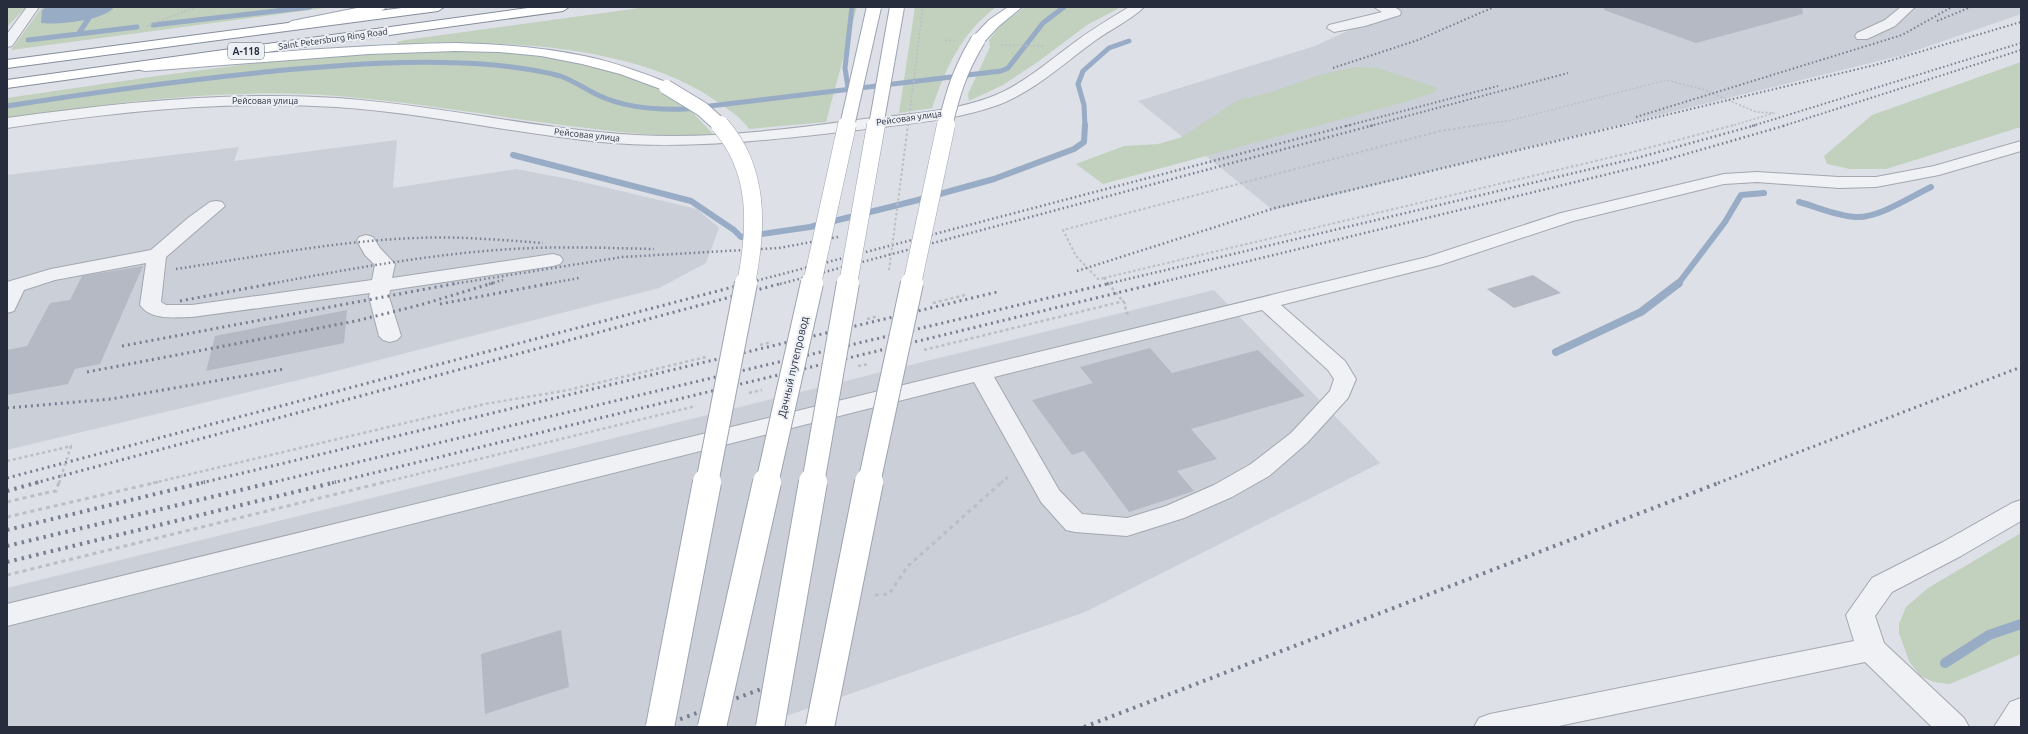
<svg xmlns="http://www.w3.org/2000/svg" width="2028" height="734" font-family="Ubuntu,sans-serif">
<rect width="100%" height="100%" fill="#dde0e6"/>
<path fill="#cbcfd8" d="M1399 7H2021V14L1903 55 1273 210 1138 101 1315 46Z
M397 140 393 188 516 169 574 180 697 209 719 228 706 263 659 288 340 370 7 450V175L239 147 234 161Z
M1214 290 1380 463 1085 612 755 727H7V588Z"/>
<path fill="#c2d0be" d="M7 7H26L7 27Z
M42 7H332L11 50Z
M647 7H857L826 122 749 129C741 118 732 112 722 105 639 43 497 39 397 45V42L405 40Z
M915 7H996C960 35 947 66 932 108L899 113Z
M1025 7H1121L1087 25 1039 61 1003 85 969 101 968 94 990 47 989 40 1002 24Z
M429 50C507 51 594 53 663 92 669 95 676 98 682 102 693 112 703 124 714 135 695 135 676 136 657 135 550 127 445 105 338 96 227 87 116 102 7 119V98L157 76 272 61Z
M2021 62V127L1886 169H1850L1827 164 1824 156 1872 115Z
M1356 67 1377 68 1438 88 1433 93 1401 103 1103 184 1076 164 1124 146 1158 144 1182 137 1238 100 1272 92 1320 75Z
M2021 533V654L1950 684 1934 682 1920 676 1909 661 1899 633V624L1906 607 1928 588Z"/>
<path fill="#98acc6" d="M47 7H114C104 21 57 25 41 23L42 10Z"/>
<g fill="none" stroke-linecap="round" stroke-linejoin="round">
<path stroke="#98acc6" stroke-width="5" d="M153 25 310 7
M79 33 89 18
M28 40 137 27
M848 88 845 68 852 7
M7 106C96 92 185 80 275 71 344 65 412 59 482 64 508 66 535 69 560 76 575 81 586 90 600 96 626 108 657 110 685 109L1001 71 1008 68 1043 23 1064 7
M1085 126 1084 105 1078 84 1083 71 1109 48 1129 41"/>
<path stroke="#98acc6" stroke-width="6" d="M513 155 691 201 734 230 741 237 810 227 918 200 994 179 1074 149 1084 142 1085 125
M1799 202C1817 207 1837 216 1856 217 1879 218 1910 197 1931 187
M1678 284 1725 222 1741 195 1764 193"/>
<path stroke="#98acc6" stroke-width="8" d="M1556 352 1641 312 1679 283"/>
<path stroke="#98acc6" stroke-width="10" d="M1945 663 1989 635 2021 624"/>
</g>
<path fill="#b4b9c3" d="M1604 7H1802L1803 14 1696 43 1604 10Z
M143 266 100 364 75 369 68 384 7 395V350L27 346 50 303 70 300 82 276Z
M1533 275 1561 293 1514 308 1487 289Z
M347 310 344 343 206 371 215 336Z
M1150 348 1172 373 1258 350 1305 396 1191 429 1217 459 1177 471 1194 491 1129 512 1084 451 1072 455 1032 400 1093 383 1080 367Z
M561 630 569 687 485 714 481 654Z"/>
<g fill="none" stroke-linecap="round" stroke-linejoin="round">
<defs>
<path id="minor" d="M27 7H39L12 46 7 47V34Z
M1129 7H1144C1131 20 1111 29 1096 40 1064 63 1035 91 998 105 953 121 905 124 858 130 772 140 687 150 600 142 512 133 425 113 336 107 226 100 116 112 7 128V118C117 103 226 91 337 98 437 105 536 129 636 135 710 139 783 130 856 120 900 115 946 113 988 98 1019 87 1044 65 1071 45 1089 31 1109 19 1129 7Z
M1374 7C1382 7 1395 4 1401 12L1400 15 1365 26 1334 32 1327 28 1329 25 1382 12Z
M1901 7H1915L1895 26 1867 39H1857L1855 36 1857 33 1885 20Z
M2021 141V151L1939 175 1876 187 1839 188 1757 182 1724 184 1573 221 1440 265 1281 305 1345 361 1356 379 1348 398 1307 443 1269 476 1232 497 1184 518 1127 536 1075 532 1066 530 1041 502 974 382 7 626V604L1427 257 1561 213 1724 174 1757 172 1839 177H1876L1934 166ZM1262 310 1328 370 1334 379 1330 391 1291 433 1251 464 1214 485 1166 506 1127 518 1082 514 1059 490 994 377Z
M216 201 222 202 225 206 166 257 161 302 166 305H192L372 280 375 265 365 255 357 241 359 237 366 235 373 237 380 248 395 264 392 278 553 254 560 256 563 260 560 264 553 266 390 290 389 297 401 336 397 340 390 342 383 340 379 336 369 297 370 293 192 317C175 317 151 321 140 305L146 263 55 280 24 290 14 311 7 313V282L51 269 151 250 188 218 210 202Z
M2021 500V521L1961 556 1892 592 1875 616 1884 643 1964 718 1969 727H1932L1865 662 1554 727H1474L1479 718 1490 714 1854 641 1846 615 1872 578 1943 542 2012 503Z
M2021 698V727H1994L2010 702Z"/>
<path id="major" d="M362 7H387L381 11 292 29 285 25 292 21Z
M1008 7H1022L999 26 983 43H973L971 40 973 37 989 20Z
M455 43C499 44 541 47 584 56 614 62 643 73 671 84L673 87 671 90 666 91 620 74 582 64 541 56 499 52 455 51 369 54 145 71 140 70 138 67 140 64 145 63C248 54 352 45 455 43Z"/>
<path id="highway" d="M409 7H444L438 11 7 68V60Z
M535 7H569L563 11 7 88V80Z"/>
</defs>
<use href="#minor" stroke="#a3a7b0" stroke-width="2"/>
<use href="#major" stroke="#9ca4b2" stroke-width="2"/>
<use href="#highway" stroke="#858d9d" stroke-width="2"/>
<path stroke="#bbbec5" stroke-width="1.5" stroke-dasharray="2 2" stroke-linecap="butt" d="M147 26 196 7
M945 40 954 41
M1001 45 1044 46
M1473 126 1512 120 1667 80 1705 90 1756 112 1774 113 1731 126"/>
<path stroke="#bbbec5" stroke-width="2" stroke-dasharray="2.5 2.5" stroke-linecap="butt" d="M1104 278 1109 284
M1104 278 1098 279 1076 256 1063 230 1440 131 1479 125
M1104 278 1629 153 1734 125"/>
<path stroke="#bbbec5" stroke-width="2.5" stroke-dasharray="3 3" stroke-linecap="butt" d="M1108 283 1126 305 1125 310 1129 316
M933 303 965 295
M867 319 879 316
M760 345 772 342
M924 350 1124 301
M858 366 869 364
M749 393 762 390
M7 461 59 449
M153 483 485 404 568 390 706 357
M381 483 696 406
M1001 483 1010 475"/>
<path stroke="#bbbec5" stroke-width="3" stroke-dasharray="4 4" stroke-linecap="butt" d="M7 502 45 493
M7 517 158 482
M7 575 385 482
M875 595 889 594 908 566 1002 482"/>
<use href="#minor" fill="#eff1f5" fill-rule="evenodd"/>
<use href="#major" fill="#fff" fill-rule="evenodd"/>
<use href="#highway" fill="#fff" fill-rule="evenodd"/>
<path stroke="#777f90" stroke-width="2" stroke-dasharray="1.5 2.5" stroke-linecap="butt" d="M1937 21 1971 7
M1333 68 1418 40 1494 7
M1636 117 1902 35 1952 7
M1346 126 1498 86
M1370 126 1568 73
M1620 126 1875 65 2021 22
M1752 126 2021 43
M1783 126 2021 50"/>
<path stroke="#777f90" stroke-width="2.5" stroke-dasharray="1.5 3" stroke-linecap="butt" d="M176 269C256 257 335 241 416 238 458 236 501 240 543 243
M1077 271 1275 208 1624 125
M269 284C350 269 430 254 512 249 559 246 607 248 654 249
M453 284 622 257 779 248 838 237
M489 284 503 280
M546 284 579 278
M744 284 1350 125
M780 284 1374 125
M1107 284 1637 158 1756 125
M1154 284 1658 162 1787 125"/>
<path stroke="#777f90" stroke-width="3" stroke-dasharray="2 4" stroke-linecap="butt" d="M180 301 275 283
M440 304 552 283
M122 346 458 283
M87 372 356 321 420 305 493 283
M7 408 111 399 284 369
M7 478 748 283
M35 483 783 283
M201 483 997 292
M270 483 1111 283
M332 483 1158 283
M1718 483 2021 367"/>
<path stroke="#777f90" stroke-width="4" stroke-dasharray="2.5 5" stroke-linecap="butt" d="M7 491 39 482
M7 530 205 482
M7 546 274 482
M7 562 336 482
M659 727 764 688
M1084 727 1721 482"/>
<defs>
<path id="major-bridge-far3" d="M666 87 702 109 721 126
M847 126 874 7
M876 126 897 7
M945 126C953 92 960 70 978 40"/>
<path id="major-bridge-far2" d="M720 125C760 170 757 228 746 284
M812 284 847 125
M848 284 876 125
M912 284 946 125"/>
<path id="major-bridge-far1" d="M707 483 746 283
M767 483 812 283
M813 483 848 283
M869 483 912 283"/>
<path id="major-bridge" d="M660 727 707 482
M712 727 767 482
M770 727 813 482
M820 727 869 482"/>
</defs>
<use href="#major-bridge-far3" stroke="#9ca4b2" stroke-width="16" stroke-linecap="butt"/>
<use href="#major-bridge-far2" stroke="#9ca4b2" stroke-width="19" stroke-linecap="butt"/>
<use href="#major-bridge-far1" stroke="#9ca4b2" stroke-width="24" stroke-linecap="butt"/>
<use href="#major-bridge" stroke="#9ca4b2" stroke-width="30" stroke-linecap="butt"/>
<path stroke="#bbbec5" stroke-width="1.5" stroke-dasharray="2 2" stroke-linecap="butt" d="M908 126 923 7"/>
<path stroke="#bbbec5" stroke-width="2" stroke-dasharray="2.5 2.5" stroke-linecap="butt" d="M889 270 908 125"/>
<path stroke="#bbbec5" stroke-width="2.5" stroke-dasharray="3 3" stroke-linecap="butt" d="M59 483 71 446 59 449"/>
<path stroke="#bbbec5" stroke-width="3" stroke-dasharray="4 4" stroke-linecap="butt" d="M45 493 56 491 59 482"/>
<use href="#major-bridge-far3" stroke="#fff" stroke-width="14"/>
<use href="#major-bridge-far2" stroke="#fff" stroke-width="18"/>
<use href="#major-bridge-far1" stroke="#fff" stroke-width="22"/>
<use href="#major-bridge" stroke="#fff" stroke-width="28"/>
</g>
<g text-anchor="middle" dominant-baseline="central" stroke-width="4" stroke-linejoin="round" paint-order="stroke">
<g font-size="9" fill="#272d3d" stroke="#eceff4">
<text transform="translate(333 39) rotate(-8)">Saint Petersburg Ring Road</text>
<text x="265" y="101">Рейсовая улица</text>
<text transform="translate(909 118) rotate(-8)">Рейсовая улица</text>
<text transform="translate(587 135) rotate(6)">Рейсовая улица</text>
</g>
<rect fill="#eceff4" stroke="#626774" stroke-width="1" x="228" y="43" width="36" height="16" rx="3"/>
<g font-size="10" font-weight="bold" fill="#272d3d">
<text x="246" y="51">А-118</text>
</g>
<g font-size="11" fill="#272d3d" stroke="#eceff4">
<text transform="translate(793 367) rotate(-77)">Дачный путепровод</text>
</g>
</g>
<rect width="2028" height="734" fill="none" stroke="#272d3d" stroke-width="16"/>
</svg>
